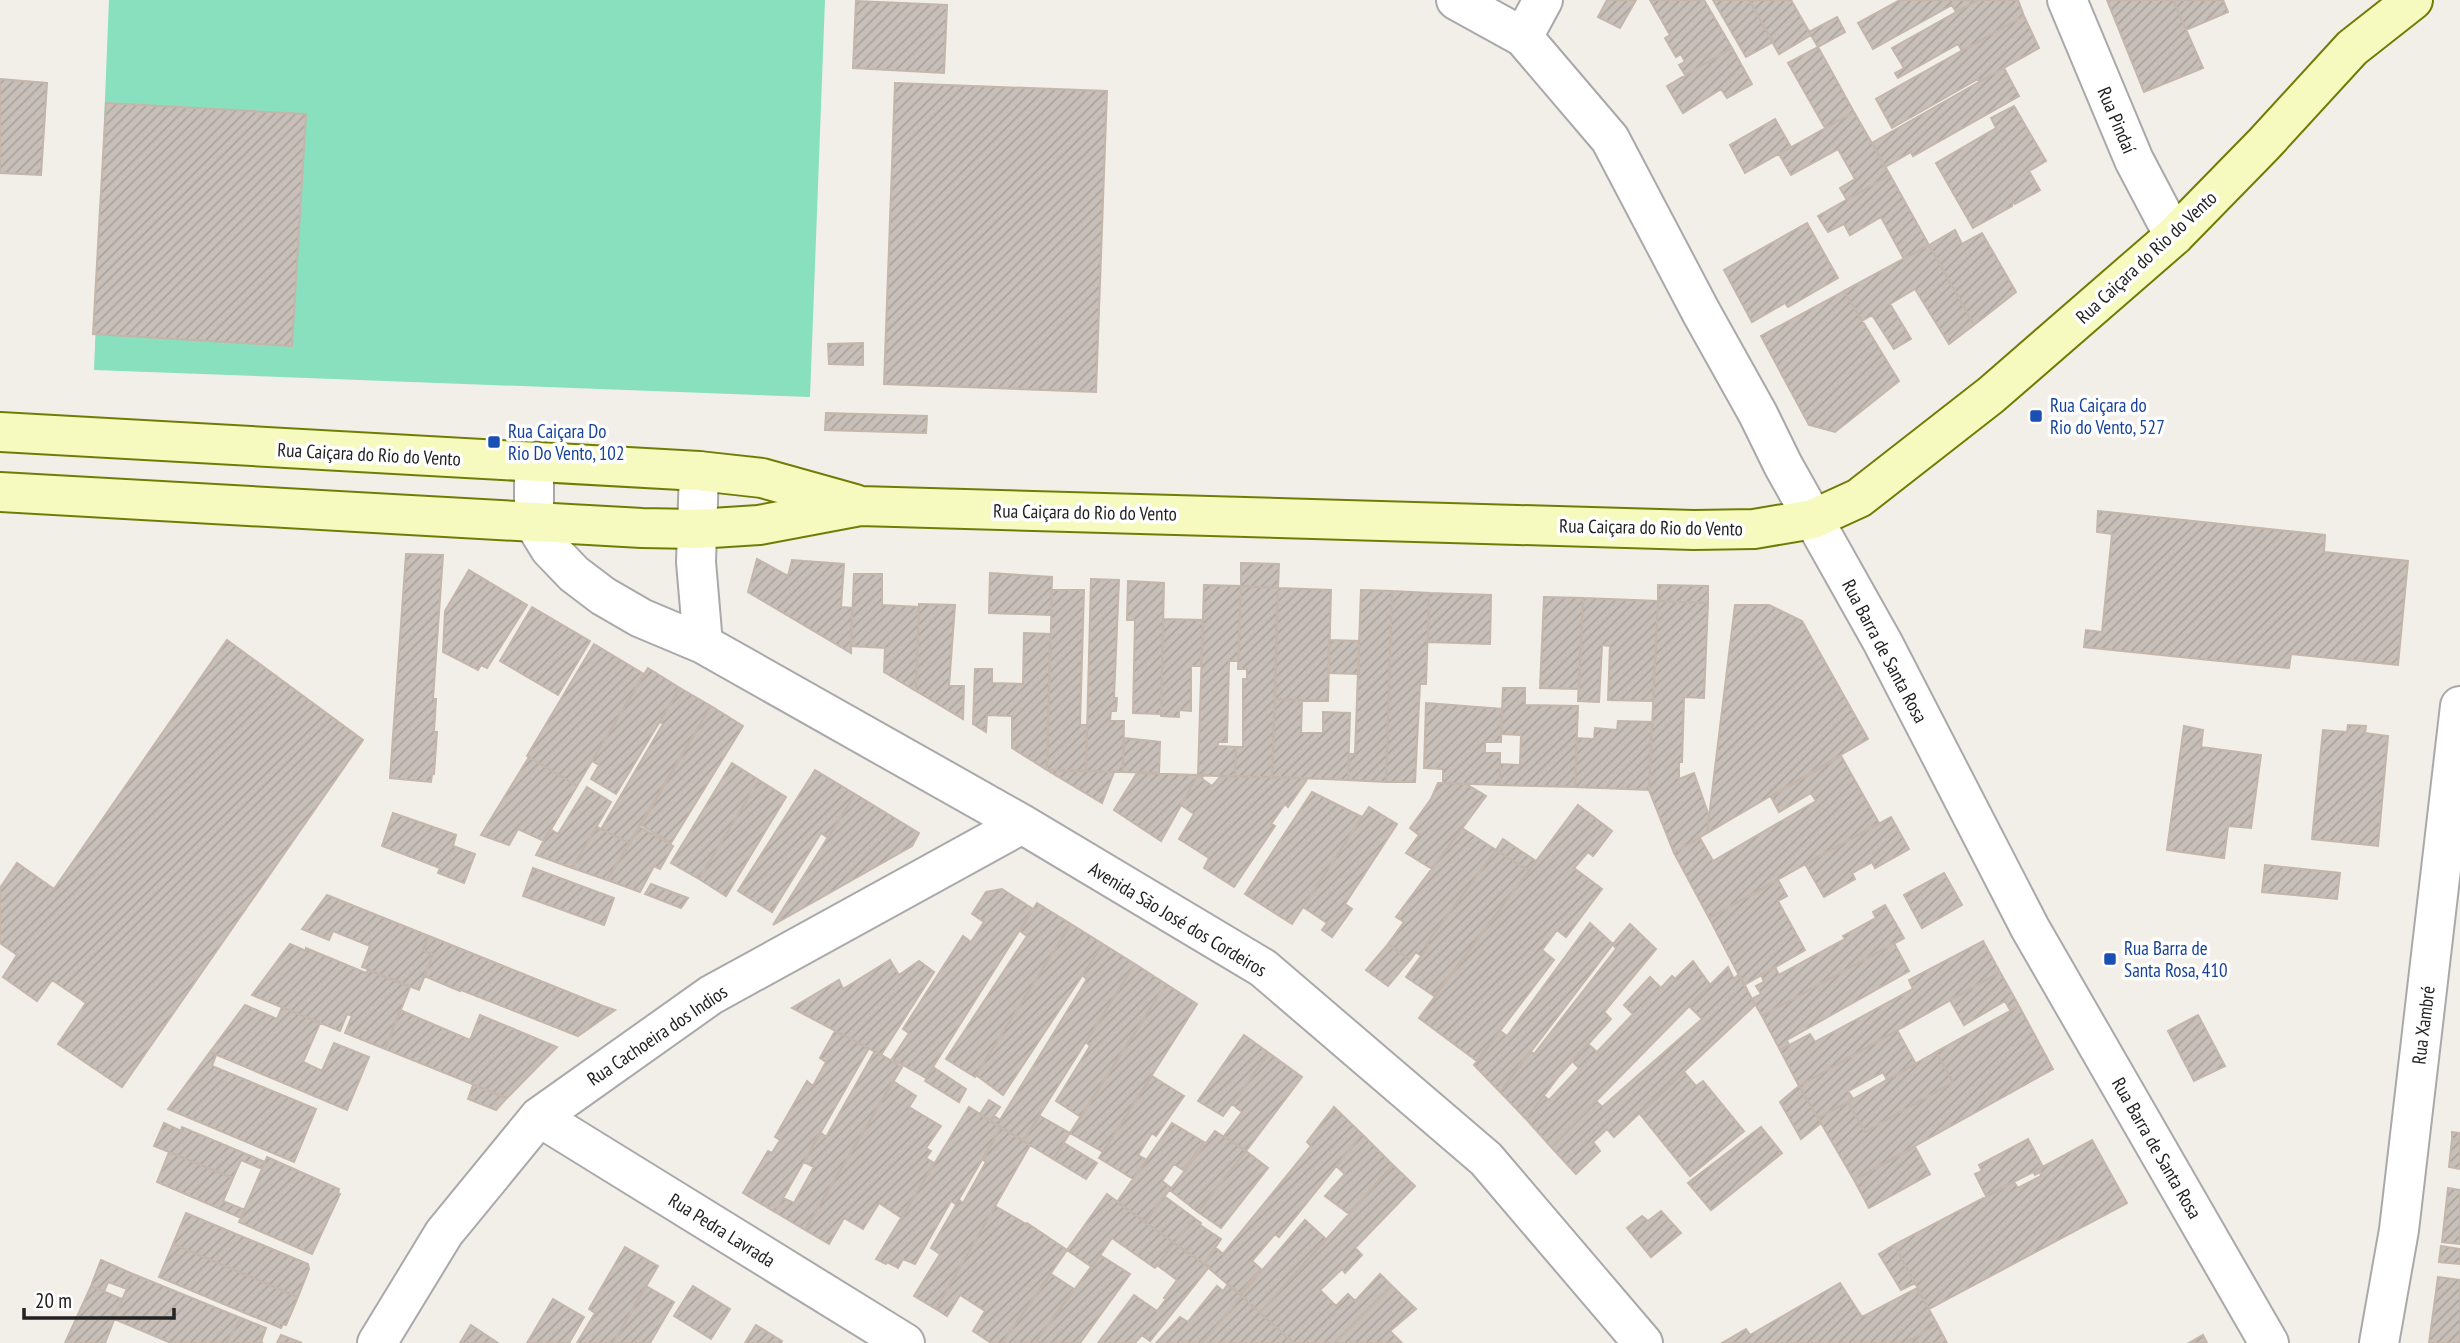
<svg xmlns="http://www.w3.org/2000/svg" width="2460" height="1343" font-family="'PT Sans Narrow',sans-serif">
<defs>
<pattern id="building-hatch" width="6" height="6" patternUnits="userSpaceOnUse" patternTransform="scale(1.75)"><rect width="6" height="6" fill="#c7bfb8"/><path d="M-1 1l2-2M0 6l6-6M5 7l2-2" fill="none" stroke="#aba49e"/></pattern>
</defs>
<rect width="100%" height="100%" fill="#f2efe9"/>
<path fill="#88e0be" d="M109 0H825L810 397 94 370Z"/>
<path fill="url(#building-hatch)" stroke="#c4b6ab" stroke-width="2" d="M1607 0H1636L1620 28 1598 17Z
M1650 0H1704L1732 48 1685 75 1679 65 1685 62 1681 54 1676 57 1665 38 1670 35Z
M1713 0H1749L1773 42 1746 57Z
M1749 0H1791L1811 35 1779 54Z
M1900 0H1977V1L1956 12 1952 5 1873 49 1858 23Z
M2018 0 2024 16 1962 51 1958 44 1898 78 1895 73 1904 68 1892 48 1978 0Z
M2107 0H2173L2203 68 2144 92Z
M2173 0H2223L2228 12 2186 30Z
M856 1 947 5 944 73 853 68Z
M2024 16 2039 48 1979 82 1978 79 1892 128 1876 99Z
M1837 17 1845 32 1818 47 1809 32Z
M1818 47 1854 112 1825 128 1788 63Z
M1732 48 1752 84 1727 98 1721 89 1683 113 1667 86Z
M2004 68 2019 96 1913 156 1911 152 1885 167 1872 143Z
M0 79 47 83 41 175 0 173Z
M895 83 1107 91 1096 392 884 384Z
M106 103 306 114 292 346 93 334Z
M2014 106 2046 161 2029 171 2040 190 2015 204 2013 201 2012 206 1973 228 1936 163 1996 128 1991 118Z
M1854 112 1890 175 1847 200 1840 188 1855 179 1838 149 1791 175 1779 154Z
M1775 119 1791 147 1745 173 1730 145Z
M1890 175 1929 245 1904 259 1881 217 1850 235 1844 224 1828 232 1818 216Z
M1807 223 1838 278 1788 307 1785 303 1752 322 1724 270Z
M1955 230 1962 244 1982 233 2016 292 1974 325 1929 245Z
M1929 245 1974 325 1949 344 1915 289 1890 304 1911 339 1894 349 1872 315 1862 321 1844 291Z
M1844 291 1899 381 1835 432 1809 425 1761 336Z
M863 343V365L829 364 828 344Z
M826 413 927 416 926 433 825 430Z
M2098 511 2325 535 2324 552 2408 561 2398 665 2291 654 2289 668 2084 647 2086 630 2102 632 2112 534 2097 532Z
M406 554 443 555 433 699H436L434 732H437L434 774H432L431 782 390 778Z
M757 559 788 576 792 560 844 564 841 607 852 608 851 653 748 592Z
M1241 563 1279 564 1278 588 1241 586Z
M469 570 527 605 487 668 481 665 478 670 443 652 445 611Z
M990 573 1052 577 1051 615 989 613Z
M854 574H882V605L919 607 916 691 884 672 885 648 851 646Z
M1091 579 1119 580 1114 698H1117L1116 711H1111L1110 721H1124L1123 772 1086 771Z
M1128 581 1164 583 1161 714 1133 713 1135 620H1127Z
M1204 585 1241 586 1238 661H1229L1227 742H1218V746L1236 747 1235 777 1198 775Z
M1658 585 1708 586V603L1658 601Z
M1241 586 1278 588 1272 777H1235L1236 747H1243V679H1247V669H1238Z
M1278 588 1331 590 1328 701 1275 699Z
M1052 590H1084L1080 725H1087L1086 771 1047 770Z
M1361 590 1392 591 1386 782 1348 780 1349 753 1355 754Z
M1392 591 1429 593 1426 684H1420L1415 782H1386Z
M1429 593 1491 595 1490 644 1428 642Z
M1544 597 1583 598 1579 689 1540 688Z
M1583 598 1658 601 1653 701 1608 700 1610 646 1602 645 1599 702 1578 701Z
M1658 601 1708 603 1704 698 1684 697 1682 762H1679V779L1694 773 1709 816 1707 833 1674 853 1649 790Z
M919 604 955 605 949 686H964L963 719 916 691Z
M1735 605H1769L1802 621 1868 739 1707 833Z
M532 607 590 641 558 695 500 661Z
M1163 619 1203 620 1201 666H1191V711L1179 710V717L1161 716Z
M1024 633 1050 634 1047 770 1012 748V716L987 715 986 732 973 724 975 669H992V683L1023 684Z
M227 640 363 740 122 1087 58 1044 86 1003 52 980 37 1001 3 977 17 955 0 943V888L17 863 54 889Z
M1329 640 1359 641V674L1328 673Z
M594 644 644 674 577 786 527 756Z
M648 668 680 688 616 794 591 779 599 765 592 761Z
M680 688 711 706 629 843 601 829 663 724 660 722Z
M1503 688H1525V705L1578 706 1575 787 1500 785V764L1520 765 1521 735 1501 734Z
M1275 699 1302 700 1301 733H1323V712L1350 713 1348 780 1272 777Z
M1426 703 1502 709 1501 742H1485V753H1500V785L1443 783V769L1424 768Z
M711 706 743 726 671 843 641 825Z
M1618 721 1652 722 1649 790 1575 787 1577 738 1594 739 1595 728 1617 730Z
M2348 725 2366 726 2365 733 2388 736 2378 846 2312 839 2323 730 2347 732Z
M2184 726 2203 730 2201 747 2261 755 2251 828 2228 826 2224 858 2167 850Z
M1124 738 1160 742 1159 773 1123 772Z
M1841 756 1879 823 1709 918 1674 853 1700 838 1713 861 1816 801 1811 793 1779 812 1771 797Z
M529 757 577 786 544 841 518 829 509 845 481 835Z
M732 763 759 780 699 879 671 863Z
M815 770 855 794 828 838 821 833 772 912 738 891Z
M1047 770 1086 771 1114 772 1102 803Z
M1137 773 1198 775 1161 841 1114 810Z
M1198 775H1205L1201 778 1212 786 1221 776 1308 778 1288 807 1285 804 1271 824 1275 826 1234 887 1204 868 1209 858 1179 839 1194 814 1181 805Z
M759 780 786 797 726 896 699 879Z
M1438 783 1466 784 1486 796 1432 869 1406 853 1419 835 1410 828 1431 799Z
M587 787 611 802 572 868 536 855 550 829 558 834Z
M1312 792 1362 817 1292 924 1245 894Z
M855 794 919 833 912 846 773 925Z
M1578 805 1612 831 1593 856 1588 852 1574 868 1602 889 1566 937 1557 930 1542 950 1554 960 1477 1061 1419 1018Z
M1369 807 1397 824 1345 904 1352 909 1332 937 1322 930 1327 923 1303 907Z
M393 813 456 835 453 846 475 854 464 883 438 873 440 868 382 846Z
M1891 817 1909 849 1875 868 1872 862 1852 873 1855 879 1824 897 1805 864Z
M597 827 629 843 607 880 572 868Z
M640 827 673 846 660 869 654 866 640 892 607 880Z
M1462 828 1496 850 1426 944 1429 945 1421 956 1416 952 1410 960 1388 944 1404 922 1396 917Z
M1503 839 1536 861 1529 871 1496 850Z
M1496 850 1529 871 1434 996 1406 977 1429 945 1426 944Z
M2265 865 2340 873 2337 899 2262 892Z
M533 868 614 898 604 925 523 896Z
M1944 873 1962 905 1922 928 1904 895Z
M1778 880 1787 896 1778 901 1805 950 1744 985 1709 918Z
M651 884 688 898 681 908 645 894Z
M1002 889 1033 909 926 1078 892 1059 909 1033 903 1029 963 936 971 942 984 922 972 914 986 892Z
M327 895 429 936 423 950 433 955 419 990 362 967 370 946 333 931 329 940 302 929Z
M1037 903 1071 924 975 1077 946 1059 1027 936 1020 931Z
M1885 905 1904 938 1762 1016 1752 999 1761 994 1756 986 1764 982 1761 975 1775 967 1779 975 1845 939 1843 936 1876 918 1873 912Z
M1590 923 1613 944 1500 1092 1474 1065 1500 1031 1507 1036Z
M1071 924 1103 944 1003 1095 976 1075Z
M1630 924 1656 949 1604 1012 1611 1019 1559 1076 1526 1119 1500 1092 1530 1051 1534 1054 1616 949 1613 944Z
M429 936 603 1006 615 1010 578 1036 461 990 460 991 424 976 433 955 423 950Z
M1983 941 2000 972 1799 1086 1780 1050 1810 1034 1815 1042 1913 989 1909 980Z
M1894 943 1909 971 1787 1040 1789 1045 1780 1050 1762 1016Z
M290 944 306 951V948L366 973 368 970 410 987 385 1049 345 1033 352 1016 347 1014 340 1031 252 995Z
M1103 944 1135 964 1023 1141 990 1121 994 1116 1000 1120 1087 979 1082 975Z
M1388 944 1410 960 1388 986 1366 970Z
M890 960 899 975 919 961 934 972 881 1055 792 1008 839 980 843 989Z
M1693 961 1710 985 1551 1147 1526 1119 1544 1096 1549 1100 1579 1068 1572 1061 1588 1044 1597 1052 1633 1014 1624 1005 1650 977 1661 988 1672 976 1675 979Z
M1135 964 1166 984 1081 1117 1056 1101 1090 1046 1086 1042Z
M1728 967 1734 979 1739 974 1755 1005 1614 1137 1607 1129 1593 1142 1600 1151 1576 1174 1551 1147 1596 1101 1602 1107 1702 1019 1689 1006Z
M2000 972 2019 1006 2010 1010 2005 1001 1964 1025 1950 1000Z
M1166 984 1197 1004 1103 1152 1070 1133Z
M245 1005 277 1019 282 1007 320 1023 303 1062 322 1071 334 1043 369 1057 347 1110 210 1052Z
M2019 1006 2053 1069 1854 1180 1818 1118 1848 1102 1865 1132 1953 1082 1936 1052Z
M400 1010 470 1040 480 1015 557 1047 507 1098 385 1049Z
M2198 1015 2225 1066 2194 1081 2168 1031Z
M1897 1030 1916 1064 1887 1080 1883 1072 1848 1091 1853 1099 1818 1118 1799 1086Z
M835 1031 869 1048 775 1212 743 1193 768 1151 772 1153 780 1140 775 1137 807 1081 813 1086 826 1062 820 1058Z
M1244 1035 1269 1053 1223 1116 1198 1101Z
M875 1051 902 1067 805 1230 775 1212 783 1198 794 1203 814 1167 804 1162 820 1132 826 1137Z
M210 1052 216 1055 212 1066 316 1109 294 1162 168 1109Z
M1936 1052 1953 1082 1865 1132 1848 1102Z
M1269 1053 1302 1077 1246 1151 1224 1136 1242 1112 1232 1104Z
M933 1067 966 1089 959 1102 925 1081Z
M1684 1072 1696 1086 1703 1081 1744 1131 1690 1176 1640 1114Z
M1152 1076 1184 1096 1156 1136 1152 1133 1138 1155 1147 1160 1133 1179 1099 1158Z
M893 1081 916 1096 909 1107 941 1126 926 1148 931 1151 926 1158 934 1163 902 1218 879 1203 863 1229 844 1218 829 1244 805 1230Z
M473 1085 507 1098 496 1110 468 1099Z
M1799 1086 1821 1123 1801 1139 1780 1102Z
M989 1100 1000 1107 990 1121 980 1114Z
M969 1107 1001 1127 956 1204 951 1201 915 1264 903 1259 898 1268 887 1262 886 1264 876 1259Z
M1334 1107 1362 1134 1279 1237 1275 1234 1252 1261 1261 1269 1239 1294 1204 1264 1216 1248 1223 1254 1311 1146 1307 1142Z
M1040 1116 1070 1133 1053 1159 1023 1141Z
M164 1123 181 1131 182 1127 265 1162 262 1169 241 1160 233 1178 154 1146Z
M1172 1123 1204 1142 1183 1170 1174 1164 1162 1181 1171 1188 1145 1222 1117 1202Z
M1001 1127 1030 1145 936 1309 914 1296 940 1254 931 1248 959 1200 963 1203 986 1162 983 1160Z
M1761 1127 1782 1153 1711 1210 1688 1183Z
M1215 1131 1246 1151 1198 1212 1170 1190Z
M2452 1132 2460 1133V1140L2452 1139Z
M1362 1134 1393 1165 1349 1214 1325 1196 1345 1174 1336 1166Z
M2028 1139 2043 1167 1986 1196 1975 1174 1982 1171 1979 1165Z
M2452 1139 2460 1140V1169L2449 1167Z
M2092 1140 2127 1203 1929 1309 1894 1245 2014 1182 2018 1188 2041 1176 2040 1172 2035 1175 2033 1172Z
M1064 1143 1097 1163 1086 1179 1053 1159Z
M1915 1147 1930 1174 1869 1208 1854 1180Z
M1246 1151 1268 1168 1221 1228 1198 1212Z
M169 1152 233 1178 223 1201 245 1210 241 1218 157 1182Z
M267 1157 339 1189 338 1193 340 1194 312 1254 239 1222Z
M1393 1165 1415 1186 1355 1248 1362 1255 1345 1273 1342 1269 1320 1290 1336 1306 1348 1294 1355 1301 1380 1274 1392 1286 1335 1343H1294L1260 1313Z
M2448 1188 2460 1190V1244L2442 1242Z
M1107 1194 1174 1243 1155 1268 1112 1238 1092 1267 1067 1250Z
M1164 1196 1194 1218 1174 1243 1145 1222Z
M995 1206 1026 1224 1027 1223 1067 1250 1002 1343H991L973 1331 985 1311 960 1295 947 1316 936 1309Z
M1661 1211 1681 1233 1651 1257 1627 1228 1642 1216 1648 1221Z
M186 1213 308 1264 309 1269 298 1297 173 1244Z
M1194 1218 1201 1223 1200 1225 1221 1239 1204 1264 1174 1243Z
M1305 1220 1326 1239 1260 1313 1241 1295Z
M1174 1243 1209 1267 1150 1341 1142 1335 1135 1343H1098L1134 1295 1157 1311 1166 1299 1164 1298 1177 1280 1157 1265Z
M173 1244 298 1297 286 1325 283 1324 281 1328 159 1277Z
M1894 1245 1915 1283 1901 1290 1879 1254Z
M2441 1246 2460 1249V1264L2439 1262Z
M625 1247 658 1266 613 1343H577L595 1313 589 1309Z
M1100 1255 1130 1274 1080 1343H1040L1037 1340Z
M101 1260 133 1274 127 1289 108 1282 104 1292 91 1286Z
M133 1274 241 1318 226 1343H171L114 1319Z
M1051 1274 1074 1289 1037 1340 1040 1343H1002Z
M2438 1277 2460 1280V1343H2429Z
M1840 1283 1862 1317 1917 1288 1937 1324 1906 1343H1722L1746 1329 1750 1335Z
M1228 1284 1242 1296 1202 1343H1156L1180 1317 1188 1322 1217 1286 1223 1291Z
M91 1286 122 1299 105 1343H65Z
M646 1286 674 1302 650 1343H613Z
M693 1286 730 1309 711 1339 674 1316Z
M1392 1286 1416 1309 1390 1331 1402 1343H1335Z
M1242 1296 1260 1313 1294 1343H1202Z
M553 1299 584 1317 569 1343H527Z
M241 1318 266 1328 261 1342 263 1343H226Z
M1937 1324 1947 1343H1911L1909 1341Z
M471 1325 498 1343H460Z
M756 1325 782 1341 781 1343H745Z
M281 1335 302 1343H277Z
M2203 1335 2207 1343H2189Z"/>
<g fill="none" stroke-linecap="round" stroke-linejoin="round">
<defs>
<path id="street" d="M1456 0 1523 37 1610 139 1701 312 1758 414 1783 465 1883 643 2030 928 2269 1343
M2067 0 2134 160 2174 236
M1523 37 1543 0
M534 463V523L550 549 574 574 603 596 641 618 703 644 1022 824 1263 968 1486 1159 1643 1343
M699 471 696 562 703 644
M539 1117 905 1343
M377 1343 444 1233 539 1117 711 995 1022 824
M2379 1343 2399 1230 2460 706"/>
<path id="secondary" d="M0 432 699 471 762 478 855 504
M0 492 642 528 696 529 759 525 860 506 1694 530 1754 529 1813 519 1859 498 1991 395 2174 236 2264 144 2352 48 2413 0"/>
</defs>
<use href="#street" stroke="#a9a9a9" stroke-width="42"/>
<use href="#secondary" stroke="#707d05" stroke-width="42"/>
<use href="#street" stroke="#fff" stroke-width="38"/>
<use href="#secondary" stroke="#f7fabf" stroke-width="38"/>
</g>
<g fill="#1a4fb4" stroke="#fff" stroke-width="2.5">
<rect x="2029" y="409" width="14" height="14" rx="3.5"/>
<rect x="487" y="435" width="14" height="14" rx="3.5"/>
<rect x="2103" y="952" width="14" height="14" rx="3.5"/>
</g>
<g text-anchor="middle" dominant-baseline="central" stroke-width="7" stroke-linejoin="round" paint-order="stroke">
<g font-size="19" fill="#222" stroke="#fff">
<text transform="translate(2117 120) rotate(67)">Rua Pindaí</text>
<text transform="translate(2146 257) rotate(-43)">Rua Caiçara do Rio do Vento</text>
<text transform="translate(369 454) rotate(3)">Rua Caiçara do Rio do Vento</text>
<text transform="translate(1085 512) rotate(1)">Rua Caiçara do Rio do Vento</text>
<text transform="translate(1651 527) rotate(1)">Rua Caiçara do Rio do Vento</text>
<text transform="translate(1885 651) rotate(62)">Rua Barra de Santa Rosa</text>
<text transform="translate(1178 919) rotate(31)">Avenida São José dos Cordeiros</text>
<text transform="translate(2423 1025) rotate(-83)">Rua Xambré</text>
<text transform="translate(657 1035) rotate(-34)">Rua Cachoeira dos Indios</text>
<text transform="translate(2157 1148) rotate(60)">Rua Barra de Santa Rosa</text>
<text transform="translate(722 1230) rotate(32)">Rua Pedra Lavrada</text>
</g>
<g font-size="19" fill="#164399" stroke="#fff" text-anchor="start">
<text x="2050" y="405">Rua Caiçara do<tspan x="2050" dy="22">Rio do Vento, 527</tspan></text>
<text x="508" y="431">Rua Caiçara Do<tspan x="508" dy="22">Rio Do Vento, 102</tspan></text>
<text x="2124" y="948">Rua Barra de<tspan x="2124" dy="22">Santa Rosa, 410</tspan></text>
</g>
</g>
<path d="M24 1308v10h150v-10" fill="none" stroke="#222222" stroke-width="3.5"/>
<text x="35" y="1308" font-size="21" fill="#222222" stroke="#ffffff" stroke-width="5" paint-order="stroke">20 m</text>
</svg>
